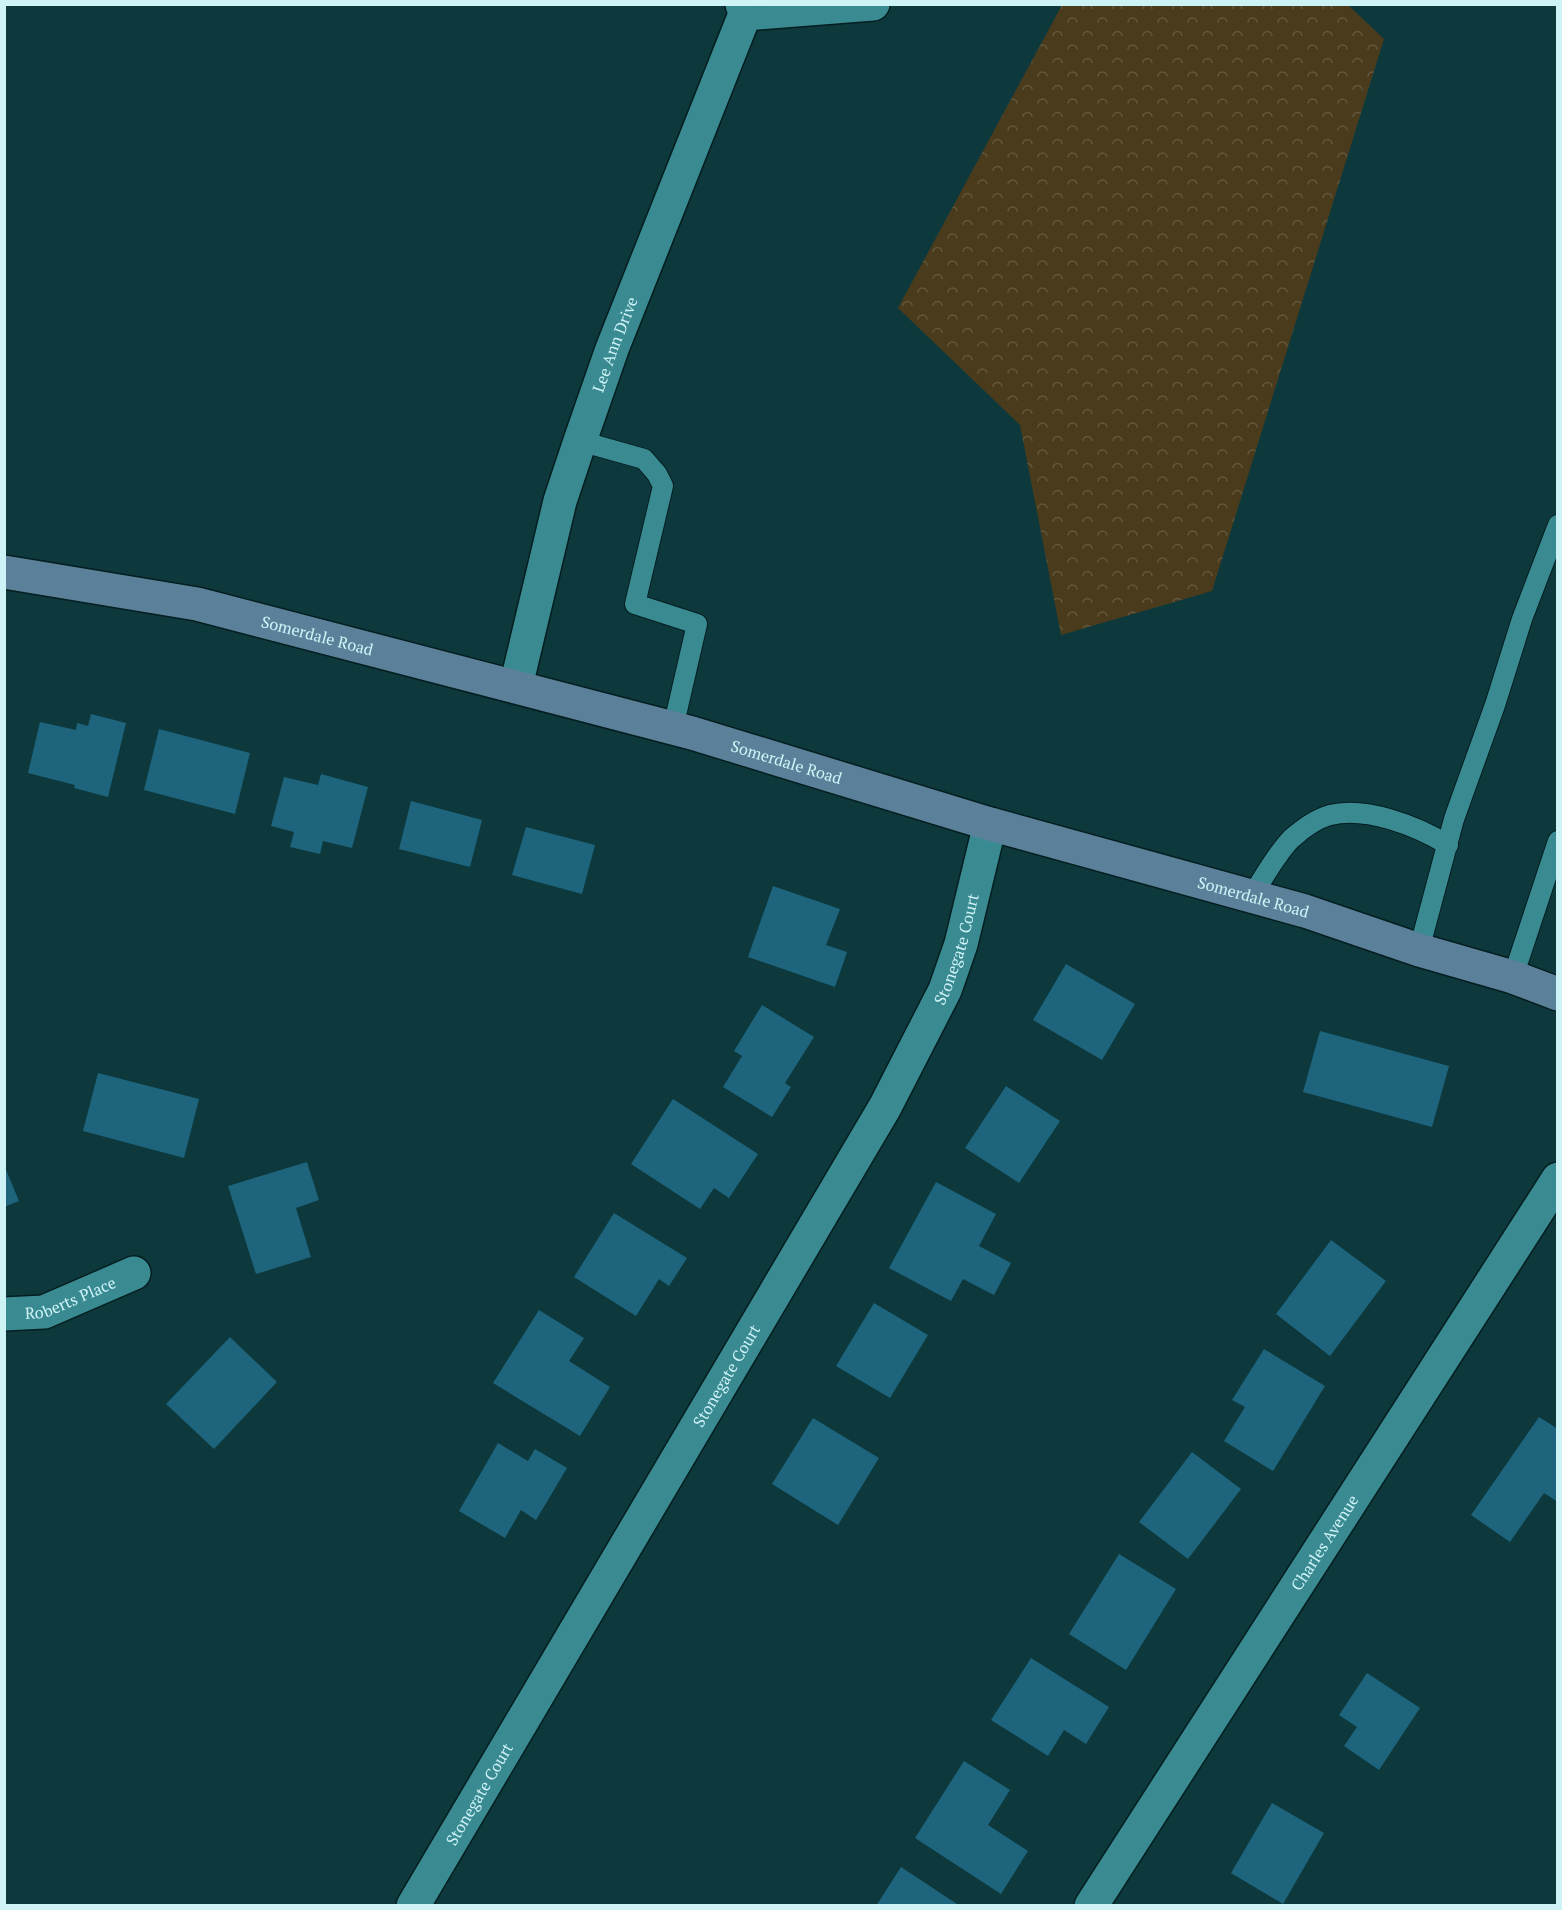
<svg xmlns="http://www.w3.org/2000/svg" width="1562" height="1910" font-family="'PT Serif',serif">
<defs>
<pattern id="forest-crowns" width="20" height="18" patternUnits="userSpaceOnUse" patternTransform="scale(1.5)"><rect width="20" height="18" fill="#493b1c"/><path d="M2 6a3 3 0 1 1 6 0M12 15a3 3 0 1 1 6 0" fill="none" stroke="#62583e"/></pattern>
</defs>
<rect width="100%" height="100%" fill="#0d393d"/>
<path fill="url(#forest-crowns)" d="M1062 5H1348L1384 39 1212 591 1061 635 1020 425 898 308Z"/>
<path fill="#1d647c" d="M91 714 126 723 108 797 74 788 75 785 28 773 40 722 76 730 77 723 88 726Z
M159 729 250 753 235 814 144 790Z
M321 774 368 787 352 848 323 841 320 854 290 847 294 832 271 826 284 777 318 785Z
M411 801 482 820 470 867 399 849Z
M526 827 595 845 582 894 512 875Z
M773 886 840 909 826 945 847 952 835 987 748 957Z
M1066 964 1135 1004 1102 1060 1033 1020Z
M762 1005 814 1037 785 1083 791 1087 772 1117 723 1087 742 1056 734 1051Z
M1320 1031 1449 1066 1432 1127 1303 1092Z
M98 1073 199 1099 184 1158 83 1131Z
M1006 1086 1060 1121 1019 1183 965 1148Z
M673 1099 758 1154 729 1198 714 1188 700 1209 631 1164Z
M307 1162 319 1200 296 1208 311 1257 256 1274 228 1186Z
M4 1165 19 1201 4 1207Z
M936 1182 996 1214 979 1246 1011 1263 994 1295 963 1279 951 1301 889 1268Z
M614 1213 687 1258 669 1286 659 1279 636 1316 574 1277Z
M1331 1240 1386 1281 1330 1356 1276 1314Z
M874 1303 928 1335 890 1398 836 1366Z
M539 1310 584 1338 569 1361 610 1387 580 1436 493 1383Z
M230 1337 277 1382 214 1449 166 1404Z
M1264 1349 1325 1386 1273 1471 1224 1441 1245 1407 1232 1400Z
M1539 1417 1558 1429V1502L1544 1493 1510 1542 1471 1515Z
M813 1418 879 1458 838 1525 772 1484Z
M498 1443 528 1461 535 1449 567 1468 536 1520 521 1510 505 1538 459 1511Z
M1192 1452 1241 1489 1188 1559 1139 1522Z
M1119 1554 1176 1589 1126 1670 1069 1634Z
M1031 1658 1109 1707 1086 1744 1064 1730 1048 1756 991 1720Z
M1367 1673 1420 1708 1379 1770 1344 1746 1357 1727 1339 1715Z
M964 1761 1010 1790 988 1825 1028 1851 1001 1894 915 1838Z
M1272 1803 1324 1833 1283 1904 1231 1873Z
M901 1867 960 1906H876Z"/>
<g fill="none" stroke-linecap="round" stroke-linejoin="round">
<defs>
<path id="lane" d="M580 441 644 459 657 474 663 486 635 604 697 624 673 728
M1252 896C1264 877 1275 856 1291 839 1301 830 1316 819 1330 815 1366 806 1417 826 1448 845
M1419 950 1454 819 1495 705 1522 619 1558 525
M1513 977 1558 841"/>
<g id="street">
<path d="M745 14 873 4"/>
<path id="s1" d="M516 686 560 501 580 441 612 349 745 14 742 4"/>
<path id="s2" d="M4 1314 44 1312 134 1273"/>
<path id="s3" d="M413 1906 885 1107 945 990 961 944 990 824"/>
<path id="s4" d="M1091 1906 1558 1179"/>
</g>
<g id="secondary">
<path id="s5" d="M4 572 197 604 692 733 990 824 1305 911 1419 950 1513 977 1558 994"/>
</g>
</defs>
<use href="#lane" stroke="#051e20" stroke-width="22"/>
<use href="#street" stroke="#051e20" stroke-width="36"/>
<use href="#secondary" stroke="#051e20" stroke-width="36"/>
<use href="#lane" stroke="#3a8a92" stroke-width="20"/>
<use href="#street" stroke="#3a8a92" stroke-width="33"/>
<use href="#secondary" stroke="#5b819a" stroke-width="33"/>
</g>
<g text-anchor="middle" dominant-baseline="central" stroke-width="5" stroke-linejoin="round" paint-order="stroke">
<g font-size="16" fill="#cef3f7" stroke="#012e33">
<text stroke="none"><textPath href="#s1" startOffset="356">Lee Ann Drive</textPath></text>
<text stroke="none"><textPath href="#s5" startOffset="320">Somerdale Road</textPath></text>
<text stroke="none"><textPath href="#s5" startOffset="806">Somerdale Road</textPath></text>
<text stroke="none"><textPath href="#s5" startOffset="1292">Somerdale Road</textPath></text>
<text stroke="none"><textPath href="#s3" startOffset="1102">Stonegate Court</textPath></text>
<text stroke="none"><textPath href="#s2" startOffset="69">Roberts Place</textPath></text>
<text stroke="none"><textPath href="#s3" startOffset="616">Stonegate Court</textPath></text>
<text stroke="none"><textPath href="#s4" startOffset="432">Charles Avenue</textPath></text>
<text stroke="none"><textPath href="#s3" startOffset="130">Stonegate Court</textPath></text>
</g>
</g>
<rect width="1562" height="1910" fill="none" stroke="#cef3f7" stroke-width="12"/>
</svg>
